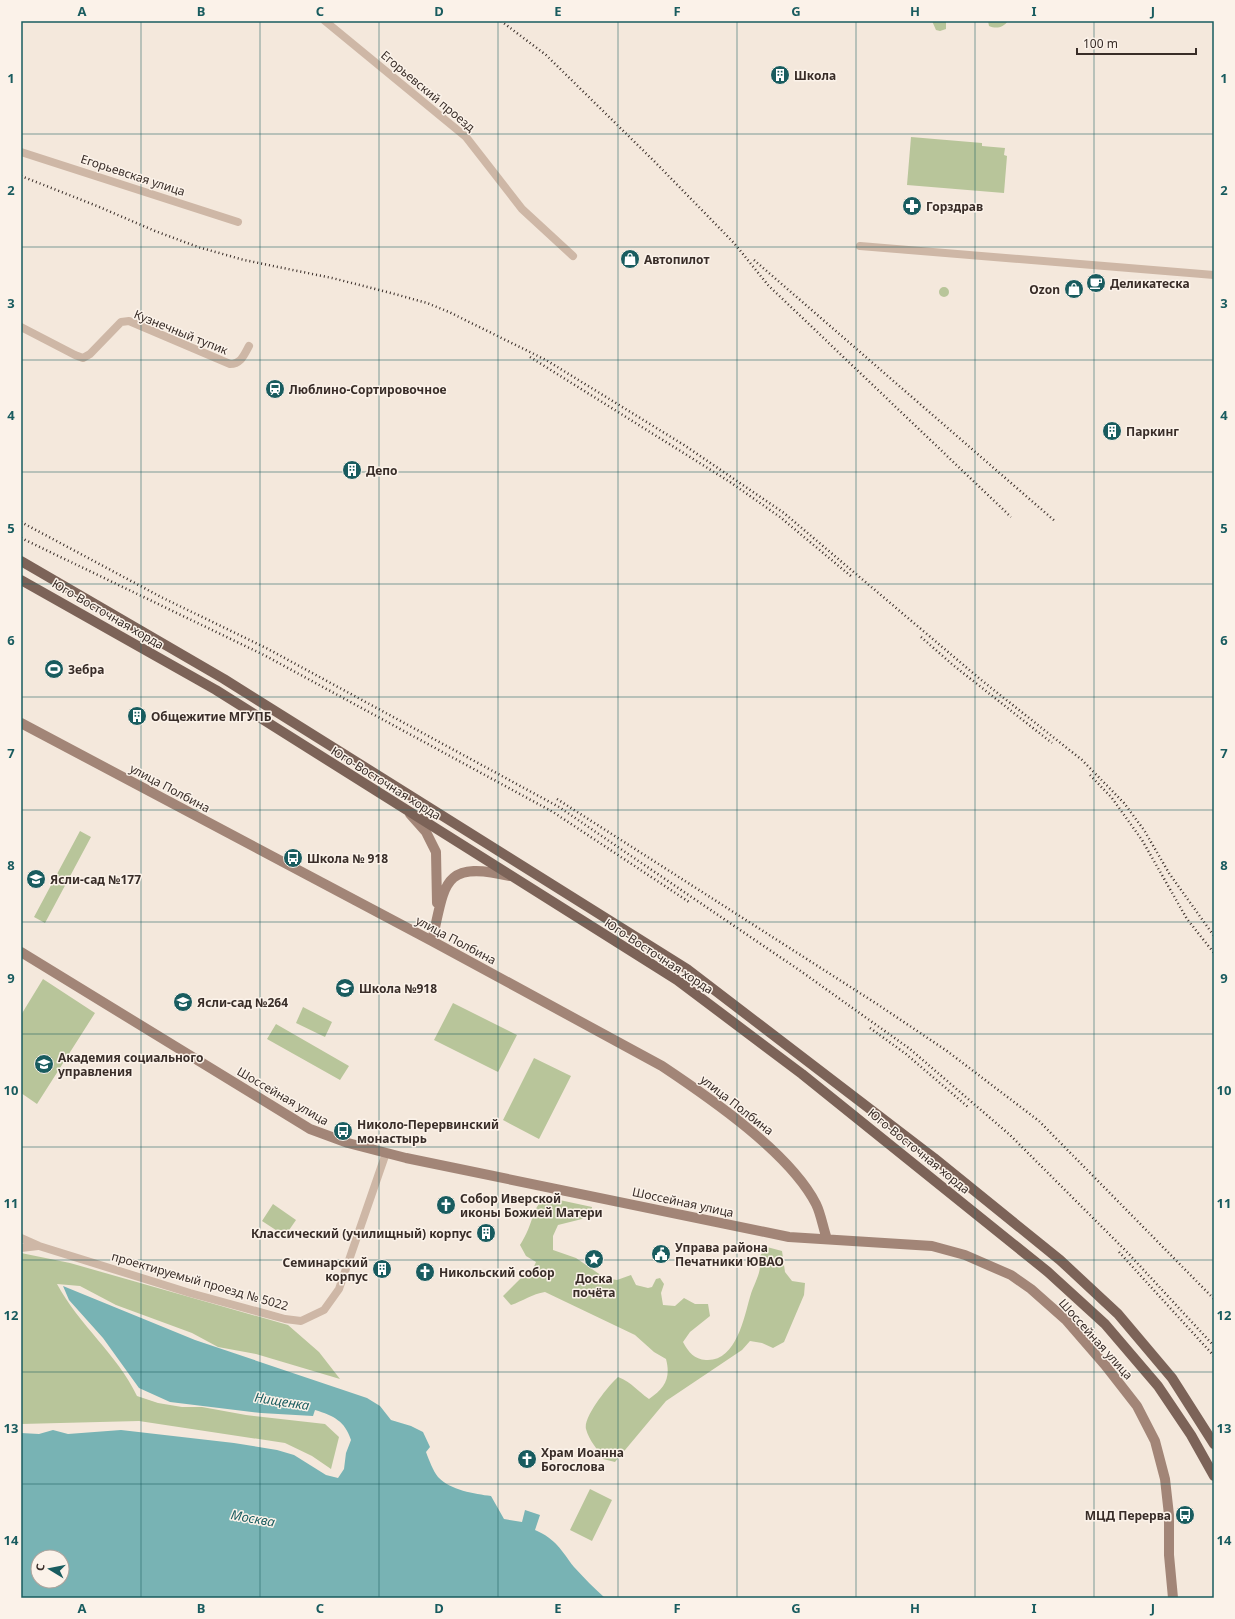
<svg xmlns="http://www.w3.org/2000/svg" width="1235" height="1619" font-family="'Noto Sans',sans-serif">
<rect width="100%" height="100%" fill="#f4e8dc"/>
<path fill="#b8c59a" d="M932 21H946V29L940 31 936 30Z
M988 21H1008C1003 28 996 29 989 26Z
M911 137 982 143V146L1005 148 1004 155 1007 156 1004 193 907 185Z
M939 292a5 5 0 1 1 10 0a5 5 0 1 1-10 0Z
M80 831 91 837 45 923 34 917Z
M43 979 95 1013 37 1104 21 1093V1015Z
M453 1003 517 1035 498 1072 434 1040Z
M303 1007 332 1022 325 1037 296 1023Z
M276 1024 349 1066 340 1080 267 1039Z
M534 1058 571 1076 539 1139 503 1120Z
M541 1196 592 1207V1212L582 1219 558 1225 553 1236V1250L576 1258 605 1278 617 1280 631 1275 636 1285 648 1288 652 1287 656 1279 660 1278 664 1284 661 1293 663 1305 675 1306 684 1298 695 1304H708L710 1316 690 1332 683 1342C689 1353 694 1359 706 1360 736 1362 744 1318 750 1297 755 1280 762 1274 760 1256L767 1247 782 1251 785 1272 792 1281 805 1283 804 1295 784 1342 773 1348 762 1343 750 1341 742 1350 666 1401 615 1462 603 1459C598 1449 589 1441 586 1429 583 1417 609 1385 618 1377 633 1383 636 1390 649 1399 665 1388 671 1378 666 1359L654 1352 635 1335 545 1292C532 1294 523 1301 511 1305L503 1296 520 1279 531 1273 536 1262 526 1256 520 1245C527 1234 530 1225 534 1213 536 1206 541 1204 541 1196Z
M273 1204 296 1220 285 1236 262 1221Z
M21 1253 70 1263 288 1325 319 1352 340 1379 256 1354 218 1347 192 1333 116 1305 80 1286 57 1284C79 1325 117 1354 137 1396L158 1403 182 1407H202L246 1415 325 1424 339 1437 331 1469 312 1456 285 1443 139 1421 21 1424Z
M590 1489 612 1500 592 1541 570 1530Z"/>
<path fill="#78b3b4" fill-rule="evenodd" d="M63 1286 195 1340 367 1398 380 1406 391 1420 411 1426 423 1432 430 1447 426 1452C429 1460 433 1471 438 1477 450 1490 475 1494 491 1496L504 1519 522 1522 525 1510 540 1515 535 1530C556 1539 561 1550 574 1567 584 1578 594 1588 605 1598H21V1433L39 1434 53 1430 68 1434 121 1430 234 1443 277 1450 294 1455 326 1475 338 1478 344 1469 346 1453 351 1440C345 1421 334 1416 315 1410L313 1416 261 1413 170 1402 139 1388 103 1338 69 1300ZM38 1557H62V1581H38Z"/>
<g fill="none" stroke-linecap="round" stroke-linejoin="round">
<path stroke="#ceb7a6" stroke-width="8" d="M325 21 466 137 522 209 573 256
M21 152 238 222
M860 246 1214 275
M21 327 75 355 83 358 90 354 121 322 129 321 230 364C241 364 244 355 249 346
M21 1238 39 1246 190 1293 285 1319 301 1321 324 1310 339 1289 386 1153
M21 1248 38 1246"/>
<path stroke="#a28577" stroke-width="10" d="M21 723 432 941 662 1066C710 1098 790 1153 816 1204 821 1214 823 1228 827 1239
M410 814 426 832 436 852 437 903
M432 941C445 886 441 859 509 876
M21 952 310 1129 348 1143 406 1158 789 1237 932 1246 965 1255 1011 1275 1031 1289 1066 1320 1105 1365 1137 1406 1155 1441 1165 1479 1169 1515V1555L1173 1598"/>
<path stroke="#7c6358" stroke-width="10" d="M21 561 224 679 687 969 934 1158 1060 1260 1118 1314 1172 1378 1214 1444
M21 580 216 690 677 980 802 1074 1048 1272 1105 1324 1158 1386 1191 1435 1214 1476"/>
<path stroke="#392d28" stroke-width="2.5" stroke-dasharray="1 3" stroke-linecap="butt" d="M501 21 546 55 655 162 734 243 768 285 1011 517
M21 176 97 206 155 231 198 247 244 260 332 278 391 293 427 303 449 312 546 360 684 445 784 513 980 679 1082 760 1124 803 1144 830 1169 873 1214 936
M754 260 1056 522
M530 357 730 482 780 517 852 577
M21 522 161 597 268 649 559 807 802 972 910 1049 1010 1135 1128 1253 1214 1346
M21 538 264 655 553 812 689 902
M921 637 953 665 1052 743
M1090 775 1112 798 1142 840 1187 919 1214 953
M557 799 877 1004 947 1051 1039 1121 1214 1299
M870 1028 906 1054 968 1107
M1119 1252 1214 1356"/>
</g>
<path fill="none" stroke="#195c5f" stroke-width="1" stroke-opacity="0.55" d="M141 21V1598M260 21V1598M379 21V1598M498 21V1598M618 21V1598M737 21V1598M856 21V1598M975 21V1598M1094 21V1598M21 134H1214M21 247H1214M21 360H1214M21 472H1214M21 584H1214M21 697H1214M21 810H1214M21 922H1214M21 1034H1214M21 1147H1214M21 1260H1214M21 1372H1214M21 1484H1214"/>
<defs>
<symbol id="building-disc" viewBox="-11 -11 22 22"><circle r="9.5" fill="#195c5f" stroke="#fbf2e9"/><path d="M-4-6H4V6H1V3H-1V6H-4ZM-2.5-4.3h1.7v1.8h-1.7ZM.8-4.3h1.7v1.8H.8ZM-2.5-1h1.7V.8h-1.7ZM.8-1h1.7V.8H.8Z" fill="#fff"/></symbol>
<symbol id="pharmacy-disc" viewBox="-11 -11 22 22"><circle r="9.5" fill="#195c5f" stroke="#fbf2e9"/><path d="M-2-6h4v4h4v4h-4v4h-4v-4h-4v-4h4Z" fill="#fff"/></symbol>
<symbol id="shop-disc" viewBox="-11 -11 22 22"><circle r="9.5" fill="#195c5f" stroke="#fbf2e9"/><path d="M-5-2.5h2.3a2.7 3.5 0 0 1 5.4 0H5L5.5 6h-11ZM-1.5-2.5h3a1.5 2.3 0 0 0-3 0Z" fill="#fff"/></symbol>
<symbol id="cafe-disc" viewBox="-11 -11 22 22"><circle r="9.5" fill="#195c5f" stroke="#fbf2e9"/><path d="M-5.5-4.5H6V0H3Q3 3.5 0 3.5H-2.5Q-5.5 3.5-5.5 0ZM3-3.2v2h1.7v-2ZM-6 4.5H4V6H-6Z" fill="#fff"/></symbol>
<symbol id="station-disc" viewBox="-11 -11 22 22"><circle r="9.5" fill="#195c5f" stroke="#fbf2e9"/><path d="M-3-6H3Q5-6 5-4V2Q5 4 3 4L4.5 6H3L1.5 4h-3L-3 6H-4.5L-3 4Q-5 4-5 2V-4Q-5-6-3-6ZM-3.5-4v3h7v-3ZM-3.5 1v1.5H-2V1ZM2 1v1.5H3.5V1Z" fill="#fff"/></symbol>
<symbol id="stadium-disc" viewBox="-11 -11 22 22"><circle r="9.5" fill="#195c5f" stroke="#fbf2e9"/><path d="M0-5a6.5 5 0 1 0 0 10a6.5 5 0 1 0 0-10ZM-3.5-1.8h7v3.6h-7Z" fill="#fff"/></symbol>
<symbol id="bus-disc" viewBox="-11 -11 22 22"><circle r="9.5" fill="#195c5f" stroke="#fbf2e9"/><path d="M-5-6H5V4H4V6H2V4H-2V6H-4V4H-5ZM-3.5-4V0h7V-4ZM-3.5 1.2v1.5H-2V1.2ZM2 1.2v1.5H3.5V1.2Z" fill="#fff"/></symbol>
<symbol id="school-disc" viewBox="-11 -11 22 22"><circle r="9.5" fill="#195c5f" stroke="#fbf2e9"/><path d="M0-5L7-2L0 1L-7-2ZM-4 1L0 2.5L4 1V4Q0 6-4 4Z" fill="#fff"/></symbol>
<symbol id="university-disc" viewBox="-11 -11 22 22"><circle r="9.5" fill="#195c5f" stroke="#fbf2e9"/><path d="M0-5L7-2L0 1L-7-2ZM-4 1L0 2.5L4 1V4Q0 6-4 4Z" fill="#fff"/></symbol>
<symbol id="church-disc" viewBox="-11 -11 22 22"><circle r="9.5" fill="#195c5f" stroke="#fbf2e9"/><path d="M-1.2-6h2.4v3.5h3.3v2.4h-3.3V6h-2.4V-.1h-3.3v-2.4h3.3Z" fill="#fff"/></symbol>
<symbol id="civic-disc" viewBox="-11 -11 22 22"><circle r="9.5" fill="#195c5f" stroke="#fbf2e9"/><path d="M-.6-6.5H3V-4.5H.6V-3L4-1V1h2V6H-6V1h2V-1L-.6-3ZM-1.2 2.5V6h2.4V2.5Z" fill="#fff"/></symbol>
<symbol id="sight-disc" viewBox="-11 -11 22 22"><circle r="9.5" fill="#195c5f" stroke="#fbf2e9"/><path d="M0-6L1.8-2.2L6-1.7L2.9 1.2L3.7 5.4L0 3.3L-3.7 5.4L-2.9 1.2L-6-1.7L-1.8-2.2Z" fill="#fff"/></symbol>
</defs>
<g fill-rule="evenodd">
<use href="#building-disc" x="769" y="64" width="22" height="22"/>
<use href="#pharmacy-disc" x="901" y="195" width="22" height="22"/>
<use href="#shop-disc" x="619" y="248" width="22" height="22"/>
<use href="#cafe-disc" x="1085" y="272" width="22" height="22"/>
<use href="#shop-disc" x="1063" y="278" width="22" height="22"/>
<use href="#station-disc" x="264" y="378" width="22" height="22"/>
<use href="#building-disc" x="1101" y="420" width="22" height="22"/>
<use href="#building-disc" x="341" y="459" width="22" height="22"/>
<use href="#stadium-disc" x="43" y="658" width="22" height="22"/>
<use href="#building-disc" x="126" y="705" width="22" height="22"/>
<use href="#bus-disc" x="282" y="847" width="22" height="22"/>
<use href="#school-disc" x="25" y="868" width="22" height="22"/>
<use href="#school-disc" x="334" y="977" width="22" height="22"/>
<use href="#school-disc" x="172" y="991" width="22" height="22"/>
<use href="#university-disc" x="33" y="1053" width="22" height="22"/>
<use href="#bus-disc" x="332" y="1120" width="22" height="22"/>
<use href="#church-disc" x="435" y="1194" width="22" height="22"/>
<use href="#building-disc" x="475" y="1222" width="22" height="22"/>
<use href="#civic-disc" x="650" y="1243" width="22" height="22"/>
<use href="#sight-disc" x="583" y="1248" width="22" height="22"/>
<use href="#building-disc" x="371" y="1258" width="22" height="22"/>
<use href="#church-disc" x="414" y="1261" width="22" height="22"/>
<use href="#church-disc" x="516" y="1448" width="22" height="22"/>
<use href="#bus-disc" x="1174" y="1504" width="22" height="22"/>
</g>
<g text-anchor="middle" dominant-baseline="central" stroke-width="3" stroke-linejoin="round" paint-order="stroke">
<g font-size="12" font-weight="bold" fill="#392d28" stroke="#fbf2e9" text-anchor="start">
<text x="794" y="75">Школа</text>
<text x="926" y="206">Горздрав</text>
<text x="644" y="259">Автопилот</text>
<text x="1110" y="283">Деликатеска</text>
<text x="1060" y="289" text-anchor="end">Ozon</text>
<text x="289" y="389">Люблино-Сортировочное</text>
<text x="1126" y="431">Паркинг</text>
<text x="366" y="470">Депо</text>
<text x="68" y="669">Зебра</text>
<text x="151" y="716">Общежитие МГУПБ</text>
<text x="307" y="858">Школа № 918</text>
<text x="50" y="879">Ясли-сад №177</text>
<text x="359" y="988">Школа №918</text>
<text x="197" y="1002">Ясли-сад №264</text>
<text x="58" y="1057">Академия социального<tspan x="58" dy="14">управления</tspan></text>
<text x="357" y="1124">Николо-Перервинский<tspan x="357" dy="14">монастырь</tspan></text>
<text x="460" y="1198">Собор Иверской<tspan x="460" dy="14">иконы Божией Матери</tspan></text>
<text x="472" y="1233" text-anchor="end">Классический (училищный) корпус</text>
<text x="675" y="1247">Управа района<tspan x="675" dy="14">Печатники ЮВАО</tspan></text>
<text x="368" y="1262" text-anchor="end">Семинарский<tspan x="368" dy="14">корпус</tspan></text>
<text x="439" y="1272">Никольский собор</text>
<text x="594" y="1278" text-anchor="middle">Доска<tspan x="594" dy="14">почёта</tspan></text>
<text x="541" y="1452">Храм Иоанна<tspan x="541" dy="14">Богослова</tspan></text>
<text x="1171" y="1515" text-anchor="end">МЦД Перерва</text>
</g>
<g font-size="12" fill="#392d28" stroke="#fbf2e9">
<text transform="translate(428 91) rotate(40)">Егорьевский проезд</text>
<text transform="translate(133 175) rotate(18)">Егорьевская улица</text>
<text transform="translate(181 332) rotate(22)">Кузнечный тупик</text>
<text transform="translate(108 614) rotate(30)">Юго-Восточная хорда</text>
<text transform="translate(386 783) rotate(32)">Юго-Восточная хорда</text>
<text transform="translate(170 788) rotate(28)">улица Полбина</text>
<text transform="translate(456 940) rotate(28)">улица Полбина</text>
<text transform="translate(659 956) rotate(33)">Юго-Восточная хорда</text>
<text transform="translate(283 1096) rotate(30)">Шоссейная улица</text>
<text transform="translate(737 1105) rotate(38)">улица Полбина</text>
<text transform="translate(919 1151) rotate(39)">Юго-Восточная хорда</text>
<text transform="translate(683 1202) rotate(12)">Шоссейная улица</text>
<text transform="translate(200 1281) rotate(16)">проектируемый проезд № 5022</text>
<text transform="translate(1096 1339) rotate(48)">Шоссейная улица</text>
</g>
<g font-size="13" font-style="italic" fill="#195c5f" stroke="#fbf2e9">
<text transform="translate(282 1401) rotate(9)">Нищенка</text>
<text transform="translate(253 1518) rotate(10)">Москва</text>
</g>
</g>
<rect width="1235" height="1619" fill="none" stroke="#fbf2e9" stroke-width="44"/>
<g transform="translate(50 1569) rotate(280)"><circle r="19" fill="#fbf2e9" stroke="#ada39c"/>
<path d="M0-3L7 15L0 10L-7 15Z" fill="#195c5f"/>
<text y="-6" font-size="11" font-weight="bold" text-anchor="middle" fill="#392d28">С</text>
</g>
<path d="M1077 48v6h119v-6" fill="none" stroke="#392d28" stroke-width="2"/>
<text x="1083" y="48" font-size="12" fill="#392d28" stroke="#fbf2e9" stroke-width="3" paint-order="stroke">100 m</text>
<rect x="22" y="22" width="1191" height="1575" fill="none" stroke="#195c5f" stroke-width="1.5"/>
<g font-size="13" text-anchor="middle" font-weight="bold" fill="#195c5f">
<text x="82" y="16">A</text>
<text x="201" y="16">B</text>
<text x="320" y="16">C</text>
<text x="439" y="16">D</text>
<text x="558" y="16">E</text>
<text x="677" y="16">F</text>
<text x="796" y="16">G</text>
<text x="915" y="16">H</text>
<text x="1034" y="16">I</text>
<text x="1153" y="16">J</text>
<text x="11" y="83">1</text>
<text x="1224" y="83">1</text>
<text x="11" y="195">2</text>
<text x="1224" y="195">2</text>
<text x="11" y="308">3</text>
<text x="1224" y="308">3</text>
<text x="11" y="420">4</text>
<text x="1224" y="420">4</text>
<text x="11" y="533">5</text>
<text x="1224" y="533">5</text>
<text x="11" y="645">6</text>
<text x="1224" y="645">6</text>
<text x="11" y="758">7</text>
<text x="1224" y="758">7</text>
<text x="11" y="870">8</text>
<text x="1224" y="870">8</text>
<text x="11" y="983">9</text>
<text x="1224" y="983">9</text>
<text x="11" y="1095">10</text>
<text x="1224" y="1095">10</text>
<text x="11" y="1208">11</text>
<text x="1224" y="1208">11</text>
<text x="11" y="1320">12</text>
<text x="1224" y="1320">12</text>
<text x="11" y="1433">13</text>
<text x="1224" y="1433">13</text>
<text x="11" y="1545">14</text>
<text x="1224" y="1545">14</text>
<text x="82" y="1613">A</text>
<text x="201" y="1613">B</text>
<text x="320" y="1613">C</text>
<text x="439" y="1613">D</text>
<text x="558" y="1613">E</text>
<text x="677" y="1613">F</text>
<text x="796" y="1613">G</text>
<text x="915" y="1613">H</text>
<text x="1034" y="1613">I</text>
<text x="1153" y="1613">J</text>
</g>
</svg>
